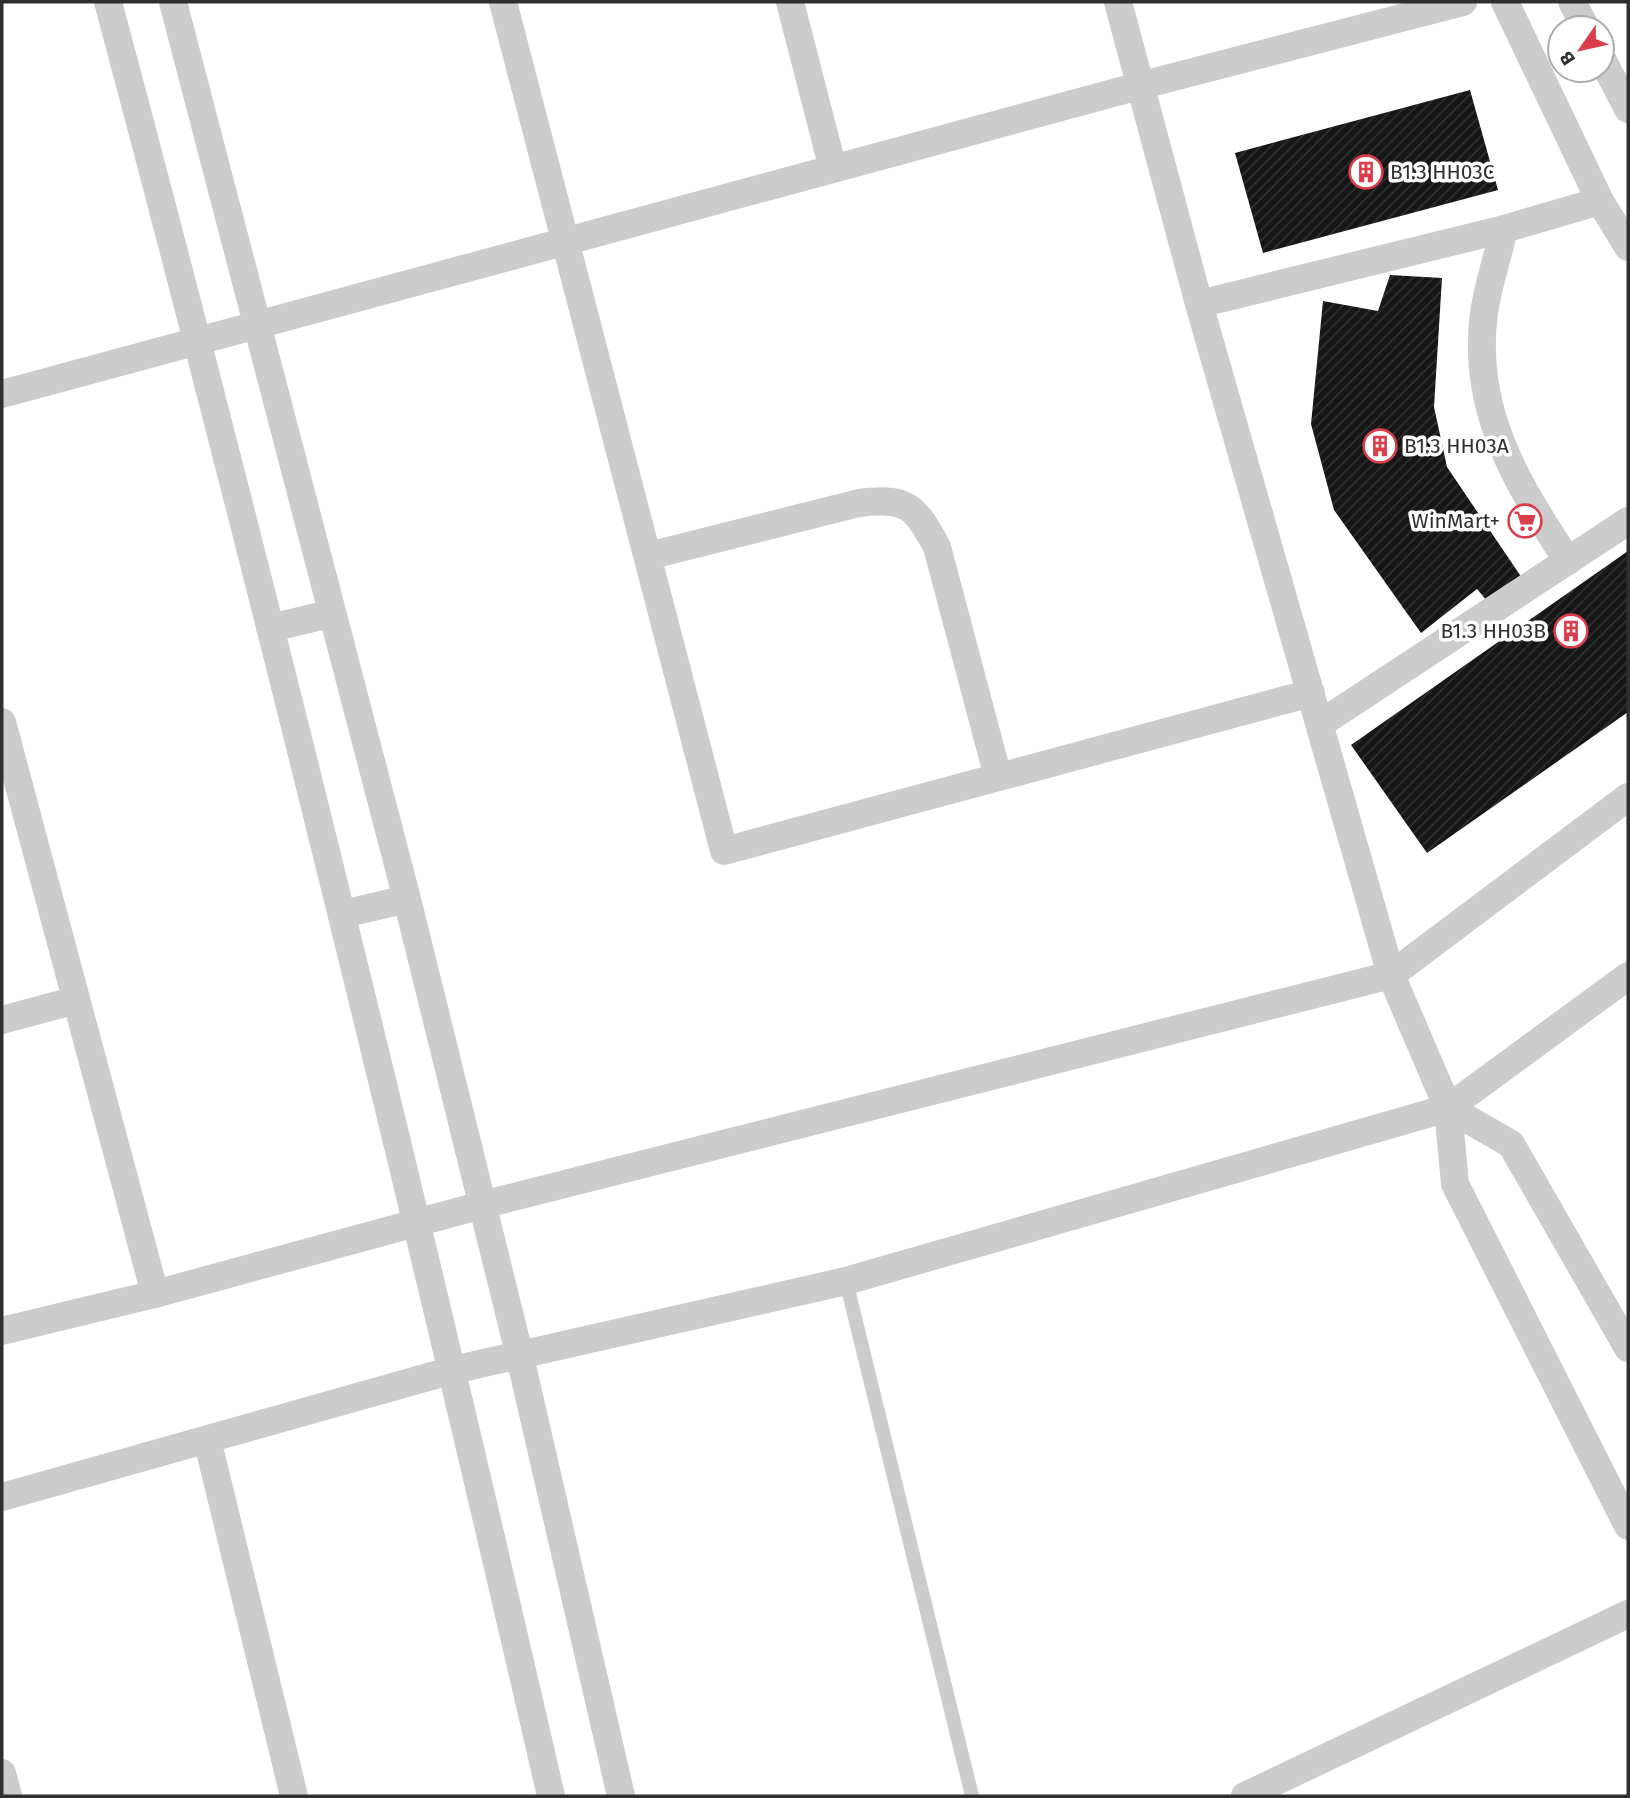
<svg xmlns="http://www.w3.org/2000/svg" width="1630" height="1798" font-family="'Fira Sans',sans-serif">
<defs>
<pattern id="building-hatch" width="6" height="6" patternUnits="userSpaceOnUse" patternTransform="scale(1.75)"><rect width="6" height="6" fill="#161616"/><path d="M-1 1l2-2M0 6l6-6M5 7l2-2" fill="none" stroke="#303030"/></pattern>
</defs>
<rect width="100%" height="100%" fill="#fff"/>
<path fill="url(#building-hatch)" d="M1470 90 1498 190 1263 253 1235 153Z
M1390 275 1442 278 1434 407 1447 467 1522 578 1488 602 1477 589 1421 633 1334 510 1311 424 1323 301 1378 311Z
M1628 551V712L1427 853 1351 745Z"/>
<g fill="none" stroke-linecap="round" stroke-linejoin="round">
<path stroke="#ccc" stroke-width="14" d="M846 1281 972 1796"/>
<path stroke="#ccc" stroke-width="28" d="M108 2C267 597 413 1196 551 1796
M173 2 407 899 520 1357 621 1796
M503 2 724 851 1311 693
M790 2 833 169
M1118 2 1199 304 1391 975 1448 1108 1455 1184 1628 1526
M1505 2 1600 201 1628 247
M1572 2 1586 28
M1602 59 1628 109
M1199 304 1504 229
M2 394 1139 86 1463 2
M648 556 859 503C907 497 915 506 937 547L998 777
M1568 561C1517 484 1471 410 1484 313 1488 285 1498 256 1504 229L1600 201
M270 628 330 614
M2 722 155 1294
M1320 724 1628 521
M343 914 407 899
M2 1020 76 1000
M1448 1108 1511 1144 1628 1348
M2 1331 155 1294 482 1205 1391 975 1628 797
M207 1439 294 1796
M2 1497 453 1370 846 1281 1448 1108 1628 976
M2 1773 8 1796
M1245 1796 1628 1614"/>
</g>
<defs>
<symbol id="building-ring" viewBox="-11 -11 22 22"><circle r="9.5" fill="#fff" stroke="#db3d4a" stroke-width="1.5"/><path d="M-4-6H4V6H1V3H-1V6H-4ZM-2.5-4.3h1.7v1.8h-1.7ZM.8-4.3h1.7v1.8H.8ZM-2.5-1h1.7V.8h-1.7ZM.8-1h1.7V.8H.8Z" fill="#db3d4a"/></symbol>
<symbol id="supermarket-ring" viewBox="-11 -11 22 22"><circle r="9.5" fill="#fff" stroke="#db3d4a" stroke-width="1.5"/><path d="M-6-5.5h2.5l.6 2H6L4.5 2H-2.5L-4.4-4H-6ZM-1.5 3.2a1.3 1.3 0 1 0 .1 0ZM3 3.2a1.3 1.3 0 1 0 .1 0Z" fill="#db3d4a"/></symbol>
</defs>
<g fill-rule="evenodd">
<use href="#building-ring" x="1347" y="153" width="38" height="38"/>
<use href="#building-ring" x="1361" y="427" width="38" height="38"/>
<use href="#supermarket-ring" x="1506" y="502" width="38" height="38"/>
<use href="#building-ring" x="1552" y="612" width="38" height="38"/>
</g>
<g text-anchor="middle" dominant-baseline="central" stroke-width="7" stroke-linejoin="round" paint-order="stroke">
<g font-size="21" fill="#2f2f2f" stroke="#fff" text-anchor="start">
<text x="1390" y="172">B1.3 HH03C</text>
<text x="1404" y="446">B1.3 HH03A</text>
<text x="1500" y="521" text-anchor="end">WinMart+</text>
<text x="1546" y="631" text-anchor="end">B1.3 HH03B</text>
</g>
</g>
<rect width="1630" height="1798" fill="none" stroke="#2f2f2f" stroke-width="7"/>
<g transform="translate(1581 49) rotate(236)"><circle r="33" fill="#ffffff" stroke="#acacac" stroke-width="2"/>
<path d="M0-5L12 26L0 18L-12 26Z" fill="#db3d4a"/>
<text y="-10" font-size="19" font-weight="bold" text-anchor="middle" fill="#2f2f2f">B</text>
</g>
</svg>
